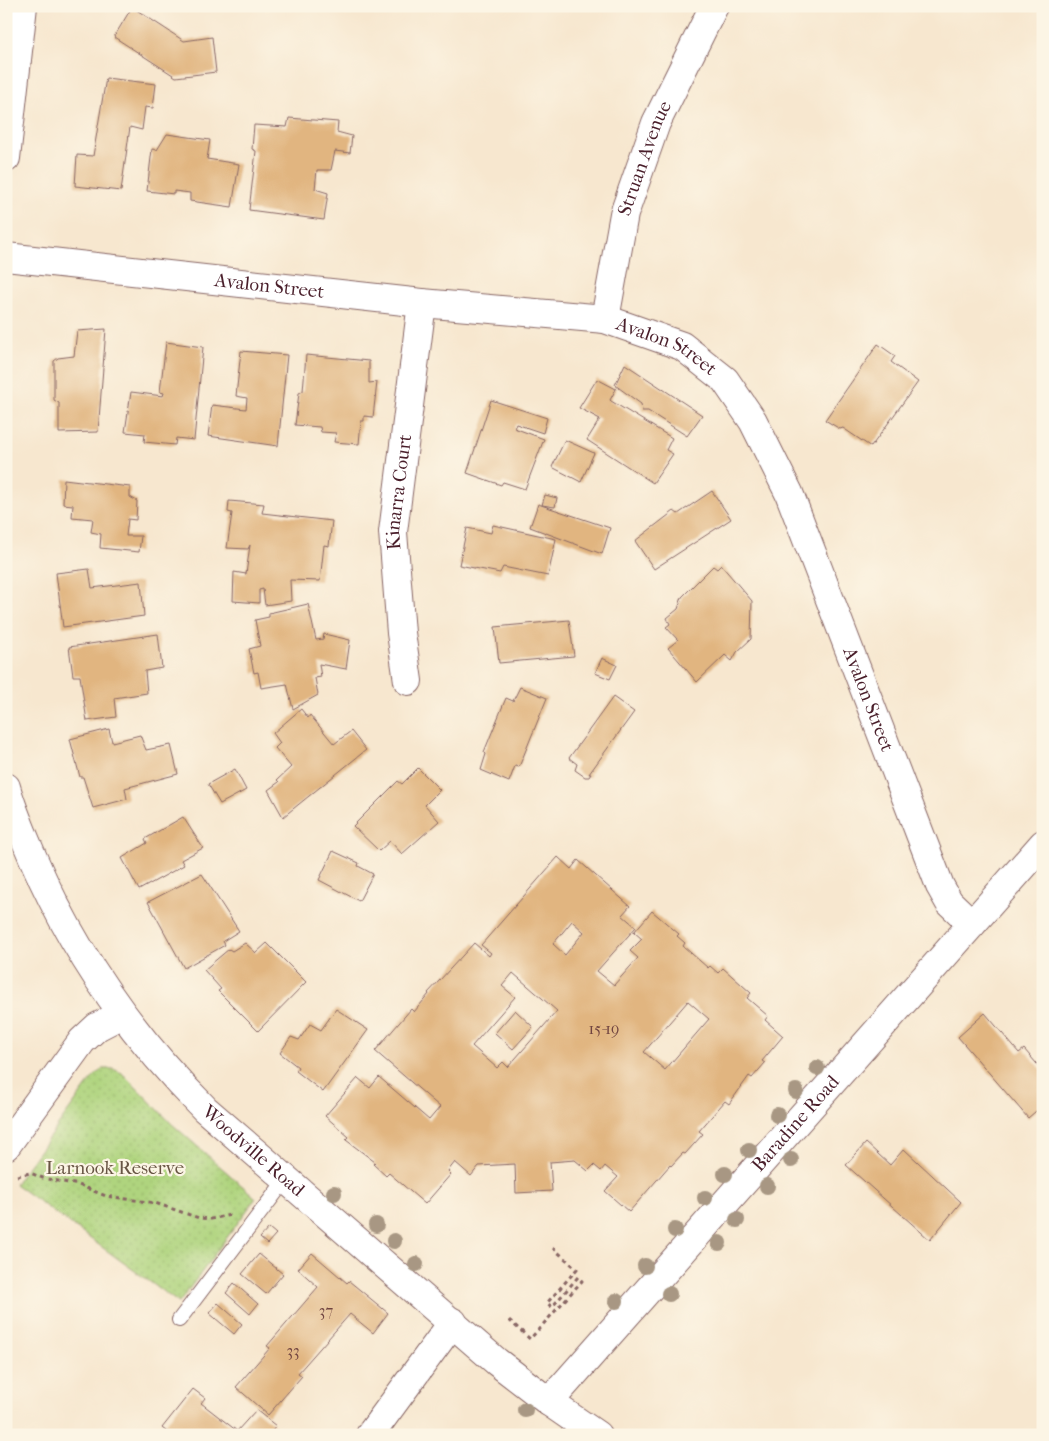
<svg xmlns="http://www.w3.org/2000/svg" width="1049" height="1441" font-family="'IM FELL French Canon',serif">
<defs>
<pattern id="park-dots" width="8" height="8" patternUnits="userSpaceOnUse" patternTransform="scale(1.25)"><rect width="8" height="8" fill="#afd47e"/><path d="M2 2h.1M6 6h.1" fill="none" stroke="#98b66d" stroke-width="1.8" stroke-linecap="round"/></pattern>
</defs>
<rect width="100%" height="100%" fill="#fcf5e5"/>
<filter id="ink" filterUnits="userSpaceOnUse"><feTurbulence type="fractalNoise" baseFrequency=".02" numOctaves="2"/><feDisplacementMap in="SourceGraphic" scale="10" xChannelSelector="R" yChannelSelector="G"/><feConvolveMatrix kernelMatrix="1 2 1 2 8 2 1 2 1" color-interpolation-filters="sRGB"/></filter>
<filter id="wash" filterUnits="userSpaceOnUse"><feTurbulence type="fractalNoise" baseFrequency=".0096" numOctaves="4" result="noise"/><feDisplacementMap in="SourceGraphic" scale="20" xChannelSelector="R" yChannelSelector="G"/><feGaussianBlur stdDeviation="1.12" result="paint"/><feColorMatrix in="noise" values="0 0 0 0 0 0 0 0 0 0 0 0 0 0 0 0 0 1.4 0 .05"/><feComposite in="paint" operator="in"/></filter>
<g filter="url(#wash)">
<rect width="100%" height="100%" fill="#f7e7cf"/>
<path fill="url(#park-dots)" stroke="#7c7a54" d="M102 1069H113L122 1073 172 1124 256 1198 179 1303 15 1184 92 1079Z"/>
<g id="blocks">
<path fill="#e1b580" fill-rule="evenodd" d="M132 7 184 41 212 37 216 72 176 77 114 37Z
M106 78 156 84 153 108 145 107 142 130 130 127 121 191 75 186 77 155 93 156Z
M289 118 338 122 337 132 352 136 350 153 335 151 331 170H317L315 189 328 193 324 220 249 210 256 151 252 149 254 125 287 127Z
M167 134 210 140 207 159 239 164 232 207 190 201V193L174 191V194L147 191 152 149 157 150Z
M106 329 98 432 59 433V403L54 400V361L58 358 74 356 77 331Z
M166 342 203 347 194 440 176 438 175 445 144 442 145 434 125 432 131 392 163 396 164 393 160 392Z
M878 344 895 356 891 362 918 382 871 447 843 428 840 429 825 420Z
M241 351 287 355 278 446 208 436 212 405 246 409 247 398 236 396Z
M306 355 369 361V383L377 382 373 417 364 416V421H361L359 444 334 442 336 433 321 432 320 427 295 425 299 393 303 391Z
M625 364 702 415 687 436 648 411H642L641 404 615 385Z
M597 379 616 389 610 400 611 401 672 438 666 450 673 454 653 483 587 440 600 419 579 408Z
M491 400 547 418 543 433 516 424 514 428 544 439 525 489 503 482 501 485 467 473Z
M565 440 594 453 581 482 552 467Z
M64 479 130 487V497L137 501 136 520 128 519 126 536H141L139 552 100 548 101 534 91 532 93 519 72 517 73 505 63 504Z
M712 491 731 519 654 569 635 541 674 511 678 514Z
M545 495 557 498 555 507 542 505Z
M229 501 264 504 262 513 332 521 329 546 324 545 320 581 290 580 291 601 265 605 263 589 259 590V603L233 601 234 572 246 574 250 545 248 549 227 548 232 513 228 512Z
M538 504 610 528 602 554 530 527Z
M493 525 556 539 548 576 503 567 500 573 459 565 467 528 491 533Z
M721 565 752 601 751 639 737 652 732 661 725 655 697 682 668 648 678 640 666 627 670 624 667 618 678 609 682 597 713 566 717 569Z
M89 569 92 588 141 582 144 616 63 627 56 573Z
M308 604 316 640 323 639 324 634 350 640 346 669 319 664 321 677 315 678 318 695 293 709 287 684 261 688 258 672 254 673 249 649 260 646 255 620 269 617V613Z
M569 620 574 656 499 663 495 627Z
M158 634 162 668 145 671 147 693 114 698 116 717 87 721 80 676H73L69 647Z
M602 658 617 665 610 679 595 673Z
M520 687 547 698 519 767 515 766 509 782 481 770 486 754 484 752 506 698 513 701Z
M613 697 634 712 589 774H591L589 777H585L575 770 577 764 569 758Z
M301 709 308 718 310 715 334 744 351 731 366 750 283 817 268 790 279 782 277 780 291 767 275 748 280 743 273 733Z
M109 729 112 742 140 735 146 750 171 745 178 774 125 788 127 799 93 808 83 777H80L70 739Z
M418 768 440 790 425 805 439 821 402 854 390 841 379 851 353 826 398 781 402 784Z
M235 769 246 790 220 804 208 784Z
M183 817 203 848 181 860 184 865 139 890 122 858 147 843 145 839Z
M333 851 359 863 358 866 373 874 359 901 319 880Z
M558 857 571 869 578 860 630 906 622 915 636 927 597 971 614 985 638 958 630 951 642 939 634 932 652 911 679 934 677 936 685 943 683 946 708 968 710 966 718 973 723 968 751 993 747 998 768 1016 765 1020 783 1036 762 1061 765 1063 752 1078 749 1076 729 1104 725 1101 699 1131 703 1134 685 1154 683 1153 671 1166 670 1165 629 1212 605 1191 618 1177 605 1166 601 1171 594 1165 588 1171 575 1160 550 1162 552 1191 516 1193 515 1164 479 1166 471 1176 455 1162 448 1171 451 1174 425 1204 389 1173 386 1176 373 1164 375 1162 346 1140 349 1137 325 1116 358 1078 370 1088 379 1077 429 1120 440 1107 375 1051 411 1009 414 1012 429 994 428 993 474 943 489 956 491 953 481 945ZM572 921 584 932 565 955 553 944ZM513 973 557 1011 508 1067 503 1062 497 1068 472 1046 515 997 502 986ZM688 1001 709 1019 665 1070 644 1052Z
M202 874 239 931 223 941 225 945 184 968 148 902Z
M245 943 256 953 267 943 306 982 258 1031 218 991 221 989 204 970 229 949 232 951Z
M336 1009 368 1030 323 1092 296 1071 298 1067 280 1053 291 1037 299 1040 310 1024 321 1030Z
M515 1010 533 1027 513 1049 495 1033Z
M985 1013 1019 1053 1024 1049 1043 1071V1105L1028 1118 958 1037Z
M866 1143 890 1165 904 1149 961 1202 930 1240 846 1165Z
M269 1228 276 1234 267 1244 260 1238Z
M312 1253 347 1283 349 1281 388 1313 373 1333 350 1314 298 1373 302 1376 268 1415 236 1387 270 1348 267 1346 318 1287 298 1269Z
M259 1254 283 1274 266 1294 242 1274Z
M234 1283 258 1304 250 1314 226 1293Z
M218 1303 242 1324 234 1334 209 1313Z
M193 1389 205 1398 201 1403 237 1431 256 1410 276 1426 269 1435H171L162 1428Z"/>
</g>
</g>
<g filter="url(#ink)">
<use href="#blocks" fill-opacity="0" stroke="#876564" stroke-width="1"/>
<g fill="none" stroke-linecap="round" stroke-linejoin="round">
<defs>
<path id="lane" d="M179 1320 286 1179"/>
<g id="street">
<path d="M6 158 23 6"/>
<path id="s1" d="M6 257 422 303 605 319 682 346 725 380 753 421 789 493 940 886 949 902 972 924"/>
<path id="s2" d="M605 319 624 214 656 123 714 6"/>
<path id="s3" d="M408 681 401 633 393 532 422 303"/>
<path id="s4" d="M6 787C13 812 23 834 33 858 74 953 132 1036 205 1109L497 1362 549 1402 597 1435"/>
<path d="M6 1146 82 1041 97 1027 122 1014"/>
<path id="s5" d="M549 1402 1043 844"/>
<path d="M370 1435 453 1322"/>
</g>
</defs>
<use href="#lane" stroke="#876564" stroke-width="16"/>
<use href="#street" stroke="#876564" stroke-width="30"/>
<path stroke="#876564" stroke-width="3" stroke-dasharray="4 4" stroke-linecap="butt" d="M17 1176 30 1173 43 1178 79 1185 106 1196 155 1203 199 1218 211 1219 231 1215
M509 1320 530 1339 582 1281 578 1277 552 1307 547 1303 577 1269 553 1248"/>
<use href="#lane" stroke="#fff" stroke-width="14"/>
<use href="#street" stroke="#fff" stroke-width="28"/>
</g>
<g fill="#a89783">
<circle cx="817" cy="1068" r="8"/>
<circle cx="796" cy="1091" r="8"/>
<circle cx="777" cy="1115" r="8"/>
<circle cx="749" cy="1150" r="8"/>
<circle cx="791" cy="1160" r="8"/>
<circle cx="725" cy="1174" r="8"/>
<circle cx="767" cy="1186" r="8"/>
<circle cx="334" cy="1193" r="8"/>
<circle cx="705" cy="1198" r="8"/>
<circle cx="737" cy="1220" r="8"/>
<circle cx="376" cy="1225" r="8"/>
<circle cx="675" cy="1230" r="8"/>
<circle cx="394" cy="1241" r="8"/>
<circle cx="719" cy="1243" r="8"/>
<circle cx="416" cy="1264" r="8"/>
<circle cx="645" cy="1266" r="8"/>
<circle cx="669" cy="1294" r="8"/>
<circle cx="616" cy="1301" r="8"/>
<circle cx="525" cy="1410" r="8"/>
</g>
</g>
<g text-anchor="middle" dominant-baseline="central" stroke-width="4.5" stroke-linejoin="round" paint-order="stroke">
<g font-size="16" fill="#704440">
<text x="604" y="1028">15-19</text>
<text x="326" y="1310">37</text>
<text x="293" y="1350">33</text>
</g>
<g font-size="19" fill="#4a1f2b" stroke="#fcf5e5">
<text stroke="none"><textPath href="#s2" startOffset="166">Struan Avenue</textPath></text>
<text stroke="none"><textPath href="#s1" startOffset="265">Avalon Street</textPath></text>
<text stroke="none"><textPath href="#s1" startOffset="670">Avalon Street</textPath></text>
<text stroke="none"><textPath href="#s3" startOffset="190">Kinarra Court</textPath></text>
<text stroke="none"><textPath href="#s1" startOffset="1090">Avalon Street</textPath></text>
<text stroke="none"><textPath href="#s5" startOffset="372">Baradine Road</textPath></text>
<text stroke="none"><textPath href="#s4" startOffset="446">Woodville Road</textPath></text>
</g>
<g font-size="19" fill="#685544" stroke="#fcf5e5">
<text x="115" y="1168">Larnook Reserve</text>
</g>
</g>
<rect width="1049" height="1441" fill="none" stroke="#fcf5e5" stroke-width="25"/>
</svg>
